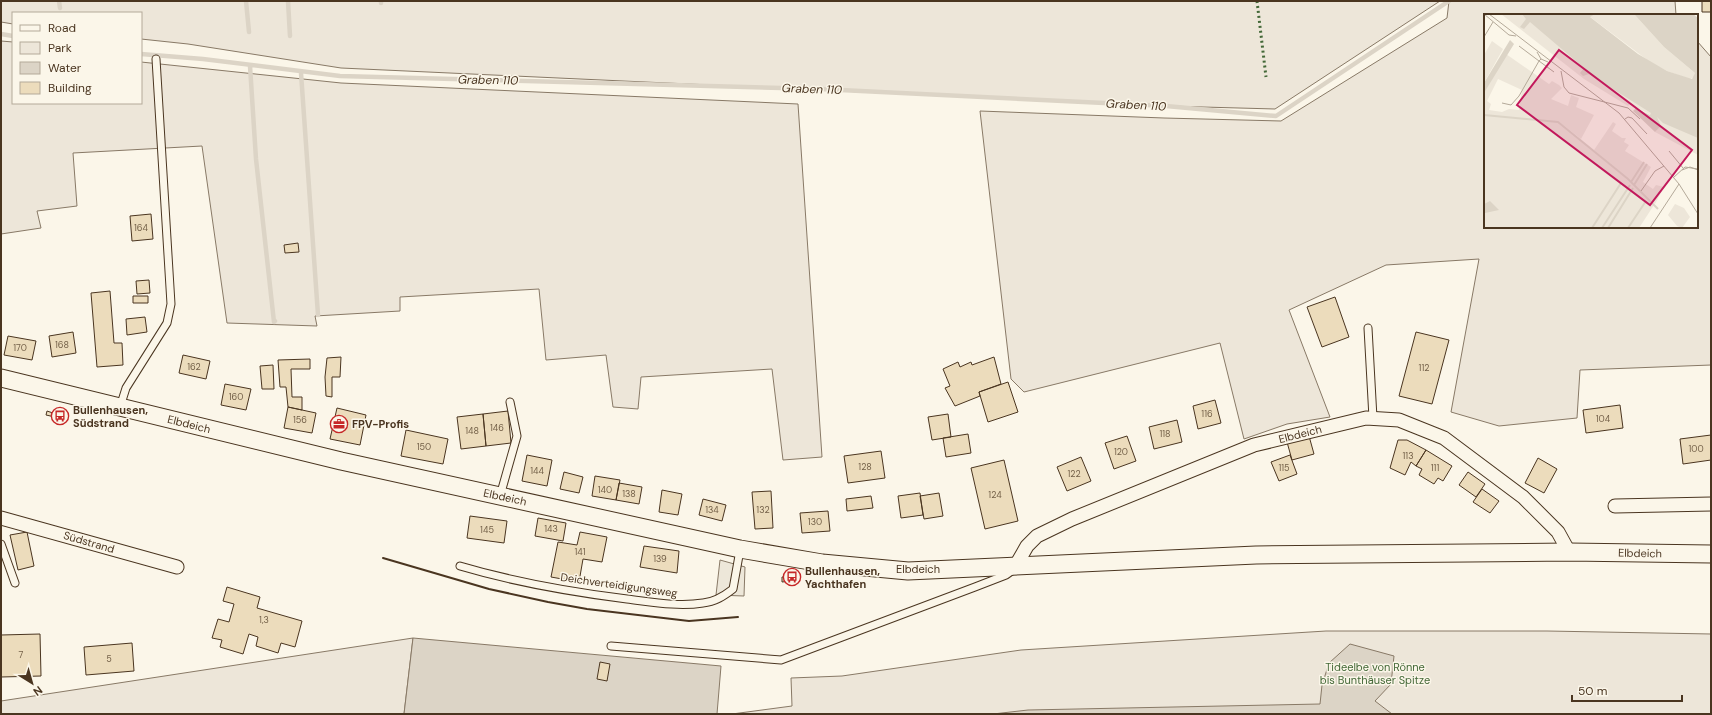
<svg xmlns="http://www.w3.org/2000/svg" width="1712" height="715" font-family="'DM Sans',sans-serif">
<rect width="100%" height="100%" fill="#fbf6e9"/>
<path fill="#ede6d9" stroke="#887966" d="M1 1H1440L1275 109 1166 106 341 68 188 44 141 39V13H13V24L1 22Z
M1449 1H1675L1676 15H1485V227H1697V41L1711 57V365L1580 370 1577 418 1499 426 1451 412 1479 259 1386 265 1289 310 1330 417 1287 424 1244 439 1220 343 1024 392 1011 379 980 111 1164 118 1281 121 1447 18Z
M1 41 13 42V103H141V62L341 83 798 104 822 457 783 460 772 369 641 377 638 409 613 407 606 355 546 360 539 289 400 297V311L315 316 317 326 227 323 202 146 73 153 77 206 37 211 41 228 1 234Z
M1326 631H1547L1711 634V714H732L792 706 791 678 842 676 1021 650Z
M413 638 404 714H1V701Z"/>
<path fill="#ede7d9" stroke="#887966" d="M720 560 745 567 744 596 716 595Z"/>
<path fill="#dcd4c6" stroke="#887966" d="M413 638 721 666 717 714H404Z
M1350 644 1394 656 1391 684 1375 701 1392 714H993L1028 710 1320 704 1322 685 1329 663Z"/>
<g fill="none" stroke-linecap="round" stroke-linejoin="round">
<path stroke="#dcd4c6" stroke-width="4.5" d="M59 1 60 8
M246 1 249 32
M288 1 290 36
M381 1V3
M1 34 13 36
M141 54 203 59 340 76 820 89 1166 106 1276 116 1449 1
M250 66 256 159 274 322 275 321
M301 73 318 315"/>
</g>
<path fill="#ecdcbc" stroke="#4a3520" d="M1702 1H1711V12H1702Z
M151 214 153 239 132 241 130 216Z
M298 243 299 252 285 253 284 245Z
M149 280 150 293 137 294 136 281Z
M110 291 114 343H122L123 365 97 367 91 293Z
M133 296H148V303H133Z
M1335 297 1349 337 1322 347 1307 307Z
M145 317 147 332 127 335 126 319Z
M73 332 76 353 52 357 49 336Z
M1416 332 1449 340 1432 404 1399 396Z
M8 336 36 341 32 360 4 355Z
M183 355 210 361 206 379 179 373Z
M341 357 340 377H332V397L326 396 325 377 327 358Z
M994 357 1001 384 979 392 980 396 955 406 945 388 950 386 943 369 958 362 960 367 971 362 972 365Z
M310 359V369H291L292 397H302V410L288 407 286 387H280L278 360Z
M273 365 274 389H262L260 366Z
M1008 382 1018 412 988 422 979 392Z
M225 384 251 389 246 410 221 405Z
M1215 400 1221 423 1198 429 1193 406Z
M1620 405 1623 428 1586 433 1583 410Z
M288 407 316 413 312 433 284 428Z
M337 408 366 415 360 445 330 439Z
M47 411 56 414 55 417 46 415Z
M508 411 511 443 486 446 483 414Z
M483 414 486 446 461 449 457 417Z
M948 414 951 437 932 440 928 417Z
M1177 420 1182 442 1154 449 1149 427Z
M406 430 448 439 443 464 401 456Z
M968 434 971 453 946 457 943 438Z
M1711 435V460L1683 464 1680 439Z
M1127 436 1136 461 1114 469 1105 443Z
M1309 436 1314 454 1292 460 1287 442Z
M1398 440H1407L1426 450 1416 466 1411 462 1405 475 1390 468Z
M1426 450 1452 466 1443 481 1438 478 1434 484 1419 475 1422 469 1416 466Z
M881 451 885 478 848 483 844 456Z
M527 455 552 460 547 486 522 481Z
M1290 455 1297 474 1279 481 1271 462Z
M1081 457 1091 481 1067 491 1057 467Z
M1538 458 1557 469 1544 493 1525 483Z
M1004 460 1018 521 985 529 971 468Z
M564 472 583 477 579 493 560 489Z
M1468 472 1485 484 1476 497 1459 485Z
M595 476 620 480 616 500 592 496Z
M619 483 642 487 639 504 616 500Z
M1482 489 1499 501 1490 513 1473 502Z
M662 490 682 494 678 515 659 512Z
M771 491 773 528 755 529 752 492Z
M920 493 923 515 901 518 898 496Z
M939 493 943 516 924 519 920 496Z
M871 496 873 508 847 511 846 499Z
M703 499 726 505 722 521 699 515Z
M828 511 830 531 802 533 800 513Z
M470 516 507 521 504 543 467 538Z
M538 518 566 523 563 541 535 536Z
M27 532 34 566 18 570 10 535Z
M580 532 607 537 602 562 583 559 579 582 551 577 558 542 577 545Z
M644 546 679 551 677 573 640 567Z
M782 577H791V581L782 582Z
M227 587 260 597 257 608 302 621 295 647 281 643 278 653 256 646 258 637 249 634 243 654 220 647 222 640 212 638 218 619 229 622 234 604 223 601Z
M40 634 41 676 1 677V635Z
M132 643 134 671 86 675 84 647Z
M600 662 610 664 607 681 597 679Z"/>
<g fill="none" stroke-linecap="round" stroke-linejoin="round">
<defs>
<path id="service" d="M1368 328 1373 418
M120 407 126 388 167 323 171 304 156 59
M500 496 517 436 510 402
M1 544 15 583
M460 566C514 582 571 592 627 599 652 602 678 607 703 603 715 602 724 596 733 589L740 550
M611 646 781 660 975 587 1006 575 1013 570"/>
<path id="minor" d="M1615 506 1711 504
M1 518 177 567
M1015 567 1027 546 1037 536 1072 519 1254 445 1366 418 1399 420 1444 438 1523 497 1558 532 1569 552"/>
<path id="tertiary" d="M1 378 341 461 740 549 822 563 908 571 1256 555 1569 552 1711 554"/>
</defs>
<use href="#service" stroke="#4a3520" stroke-width="9"/>
<use href="#minor" stroke="#4a3520" stroke-width="15"/>
<use href="#tertiary" stroke="#4a3520" stroke-width="19"/>
<use href="#service" stroke="#fbf6e9" stroke-width="7"/>
<use href="#minor" stroke="#fbf6e9" stroke-width="13"/>
<use href="#tertiary" stroke="#fbf6e9" stroke-width="17"/>
<path stroke="#436837" stroke-width="3" stroke-dasharray="2 3" stroke-linecap="butt" d="M1257 1 1266 77"/>
<path stroke="#4a3520" stroke-width="2" d="M383 558 489 589 548 602 587 609 689 621 738 617"/>
</g>
<defs>
<symbol id="bus-ring" viewBox="-11 -11 22 22"><circle r="9.5" fill="#fbf6e9" stroke="#c62828" stroke-width="1.5"/><path d="M-5-6H5V4H4V6H2V4H-2V6H-4V4H-5ZM-3.5-4V0h7V-4ZM-3.5 1.2v1.5H-2V1.2ZM2 1.2v1.5H3.5V1.2Z" fill="#c62828"/></symbol>
<symbol id="office-ring" viewBox="-11 -11 22 22"><circle r="9.5" fill="#fbf6e9" stroke="#c62828" stroke-width="1.5"/><path d="M-6-3h4V-5.5h4V-3h4V5H-6ZM-1-4.5V-3h2v-1.5ZM-6 0V1H6V0Z" fill="#c62828"/></symbol>
</defs>
<g fill-rule="evenodd">
<use href="#bus-ring" x="50" y="406" width="20" height="20"/>
<use href="#office-ring" x="329" y="414" width="20" height="20"/>
<use href="#bus-ring" x="782" y="567" width="20" height="20"/>
</g>
<g text-anchor="middle" dominant-baseline="central" stroke-width="3" stroke-linejoin="round" paint-order="stroke">
<g font-size="9" fill="#725f47">
<text x="141" y="228">164</text>
<text x="62" y="345">168</text>
<text x="20" y="348">170</text>
<text x="194" y="367">162</text>
<text x="1424" y="368">112</text>
<text x="236" y="397">160</text>
<text x="1207" y="414">116</text>
<text x="1603" y="419">104</text>
<text x="300" y="420">156</text>
<text x="497" y="428">146</text>
<text x="472" y="431">148</text>
<text x="1165" y="434">118</text>
<text x="424" y="447">150</text>
<text x="1696" y="449">100</text>
<text x="1121" y="452">120</text>
<text x="1408" y="456">113</text>
<text x="865" y="467">128</text>
<text x="1284" y="468">115</text>
<text x="1435" y="468">111</text>
<text x="537" y="471">144</text>
<text x="1074" y="474">122</text>
<text x="605" y="490">140</text>
<text x="629" y="494">138</text>
<text x="995" y="495">124</text>
<text x="712" y="510">134</text>
<text x="763" y="510">132</text>
<text x="815" y="522">130</text>
<text x="551" y="529">143</text>
<text x="487" y="530">145</text>
<text x="580" y="552">141</text>
<text x="660" y="559">139</text>
<text x="264" y="620">1,3</text>
<text x="21" y="655">7</text>
<text x="109" y="659">5</text>
</g>
<g font-size="11" font-weight="bold" fill="#4a3520" stroke="#fbf6e9" text-anchor="start">
<text x="73" y="410">Bullenhausen,<tspan x="73" dy="13">Südstrand</tspan></text>
<text x="352" y="424">FPV-Profis</text>
<text x="805" y="571">Bullenhausen,<tspan x="805" dy="13">Yachthafen</tspan></text>
</g>
<g font-size="11" fill="#4a3520" stroke="#fbf6e9">
<text transform="translate(189 424) rotate(14)">Elbdeich</text>
<text transform="translate(1300 434) rotate(-14)">Elbdeich</text>
<text transform="translate(505 497) rotate(12)">Elbdeich</text>
<text transform="translate(89 542) rotate(16)">Südstrand</text>
<text transform="translate(1640 553) rotate(1)">Elbdeich</text>
<text x="918" y="569">Elbdeich</text>
<text transform="translate(619 585) rotate(8)">Deichverteidigungsweg</text>
</g>
<g font-size="11" fill="#436837" stroke="#fbf6e9">
<text x="1375" y="667">Tideelbe von Rönne<tspan x="1375" dy="13">bis Bunthäuser Spitze</tspan></text>
</g>
<g font-size="12" font-style="italic" fill="#4a3520" stroke="#fbf6e9">
<text transform="translate(488 80) rotate(1)">Graben 110</text>
<text transform="translate(812 89) rotate(2)">Graben 110</text>
<text transform="translate(1136 105) rotate(3)">Graben 110</text>
</g>
</g>
<g transform="translate(1484 14)">
<rect width="214" height="214" fill="#fbf6e9"/>
<path d="M17 0H70L214 91V141L171 118 177 112 167 101 146 90 144 92 100 65ZM111 0H150L180 33 211 59 210 63 206 65 183 57 166 48 105 2ZM8 27 19 35 0 69V41ZM22 40 65 70 68 67 75 71 78 74 67 85 84 92 87 81 95 84 92 93 110 101 97 125 74 107H54L74 108 144 166 170 191 155 214H0V79ZM14 65 38 76 35 96 25 95 18 98 5 96 7 90 3 87ZM129 108 132 110 128 117 138 124H142L140 128 145 131 141 137 167 153 159 168 169 175 172 171 180 173 171 190 110 136ZM191 190 200 194 206 203 198 214 193 212 184 201Z" fill="#ede6d9" fill-rule="evenodd"/>
<path d="M38 0H111L106 3 154 40 183 57 208 65 211 59 180 33 150 0H209L214 4V124L179 109 173 103 177 112 171 118 149 97 152 94 166 101 167 99 105 60 99 62 96 59 100 54 46 8 40 15 36 13 42 5ZM26 26 30 30 0 79V69ZM6 187 15 196 1 199 0 190Z" fill="#dcd4c6"/>
<path fill="none" stroke="#dcd4c6" stroke-width="2" d="M0 101 74 108 144 165 174 195M147 168 160 148M150 171 163 150M108 214 137 169M118 214 146 171M124 214 149 174M144 214 162 187"/>
<path fill="none" stroke="#b4a999" stroke-width="1" d="M0 0 25 21 32 22M5 0 135 99 195 170 214 200M0 23 9 8M35 32 55 47 57 45M53 38 57 45 64 48M77 57 80 73 85 79 144 94 156 105M18 89 27 91 35 82 55 47 70 58M141 105 144 103 148 104 163 120M185 137 199 154M198 156 206 153 214 156M189 164 201 153 214 155M157 177 171 157 180 152M166 214 195 170"/>
<path fill="#c2185b" fill-opacity="0.15" stroke="#c2185b" stroke-width="2" d="M75 36 208 136 166 191 33 91Z"/>
<rect width="214" height="214" fill="none" stroke="#4a3520" stroke-width="2"/>
</g>
<rect width="1712" height="715" fill="none" stroke="#4a3520" stroke-width="4"/>
<rect x="12" y="12" width="130" height="92" fill="#fbf6e9" stroke="#b4a999"/>
<rect x="20" y="25" width="20" height="6" fill="#fbf6e9" stroke="#b4a999"/>
<text x="48" y="32" font-size="12" fill="#4a3520">Road</text>
<rect x="20" y="42" width="20" height="12" fill="#ede6d9" stroke="#b4a999"/>
<text x="48" y="52" font-size="12" fill="#4a3520">Park</text>
<rect x="20" y="62" width="20" height="12" fill="#dcd4c6" stroke="#b4a999"/>
<text x="48" y="72" font-size="12" fill="#4a3520">Water</text>
<rect x="20" y="82" width="20" height="12" fill="#ecdcbc" stroke="#b4a999"/>
<text x="48" y="92" font-size="12" fill="#4a3520">Building</text>
<g transform="translate(32 683) rotate(143)" stroke="#fbf6e9" stroke-width="3" paint-order="stroke">
<path d="M0-3L7 15L0 10L-7 15Z" fill="#4a3520"/>
<text y="-6" font-size="11" font-weight="bold" text-anchor="middle" fill="#4a3520">N</text>
</g>
<path d="M1572 695v6h110v-6" fill="none" stroke="#4a3520" stroke-width="2"/>
<text x="1578" y="695" font-size="12" fill="#4a3520" stroke="#fbf6e9" stroke-width="3" paint-order="stroke">50 m</text>
</svg>
